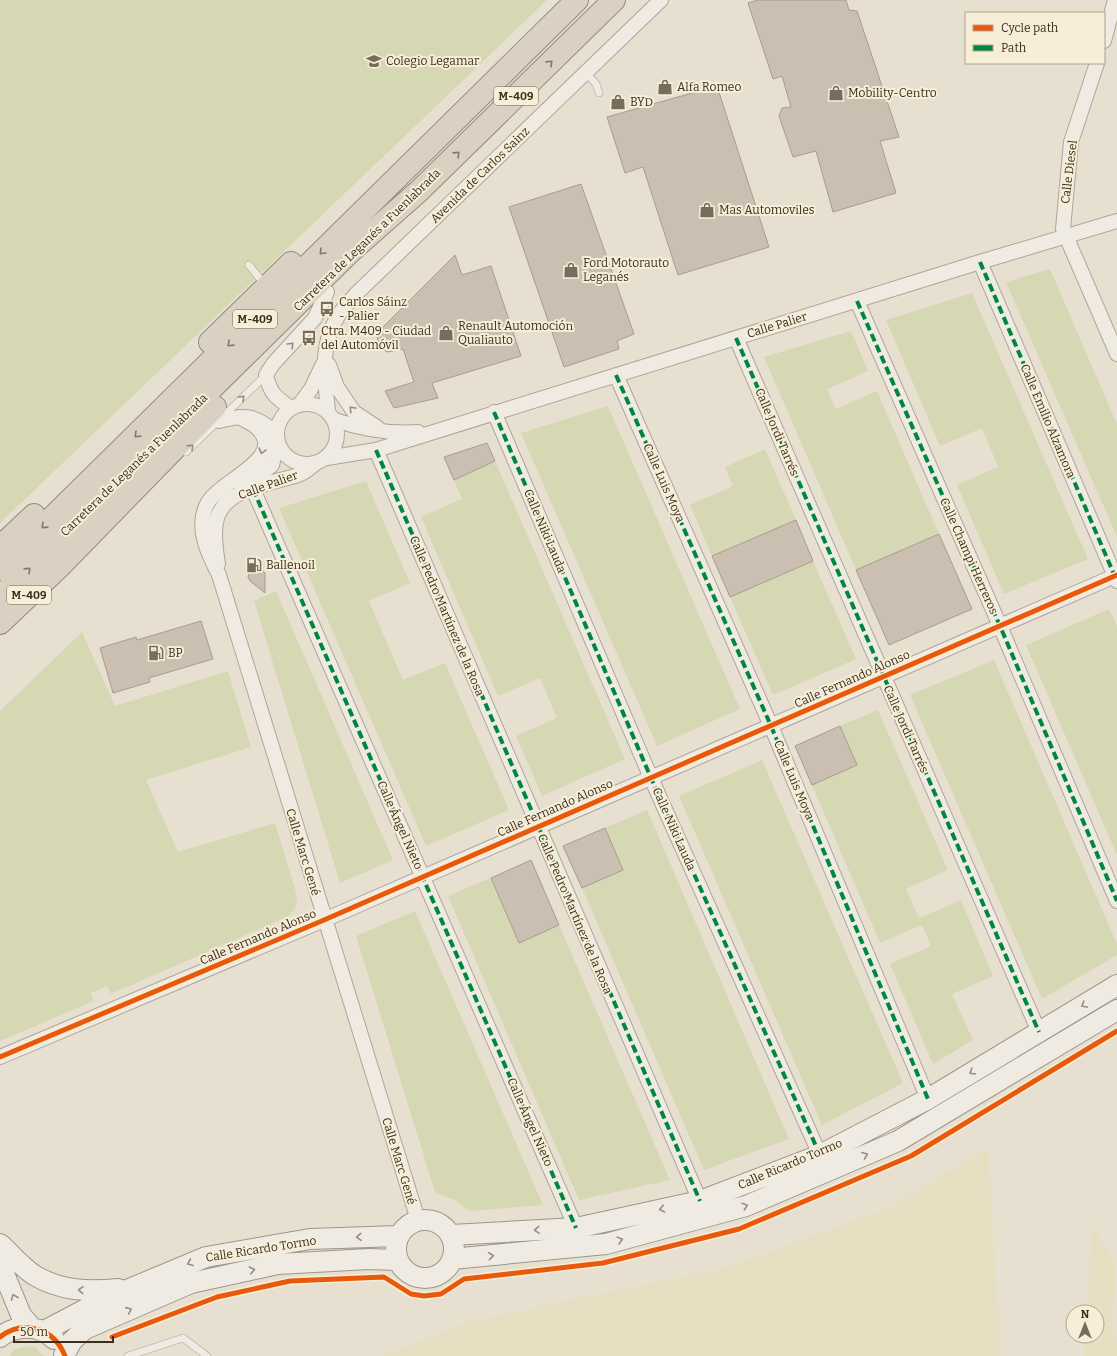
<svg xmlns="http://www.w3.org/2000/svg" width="1117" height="1356" font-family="Bitter,serif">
<rect width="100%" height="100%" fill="#e7e0d1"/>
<path fill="#e6dfc2" d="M988 1148 1001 1356H384L465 1322 728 1267 887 1208Z
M1092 1223 1116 1265 1113 1335 1117 1342V1356H1084L1085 1336H1097V1312H1087Z"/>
<path fill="#d6d7b3" d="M0 0H547L0 523Z
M1050 269 1117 424V537L1006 282Z
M972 293 1088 559 1004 594 957 485 998 467 982 428 940 446 886 320Z
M851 331 868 371 827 389 836 409 877 391 939 534 856 570 764 357Z
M608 406 740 709 657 746 521 433Z
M765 449 796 520 712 556 690 505 733 486 725 467Z
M495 461 625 759 542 796 516 736 557 718 540 678 498 696 421 517 462 499 454 480Z
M366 481 410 583 369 601 403 680 445 663 509 810 426 846 279 508Z
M813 561 856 659 773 695 730 597Z
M276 591 393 860 340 883 254 601Z
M1109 609 1117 626V855L1026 645Z
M82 632 115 706 228 671 251 747 146 780 178 852 275 823 297 896 296 907 289 916 111 994 107 986 91 993 94 1001 0 1041V711Z
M994 660 1117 944V955L1042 999 910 695Z
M878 710 948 870 906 889 919 918 961 900 993 976 952 994 973 1040 933 1064 890 964 931 946 922 925 880 943 812 785 857 765 840 726Z
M762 760 903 1083 822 1125 679 796Z
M647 810 789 1139 704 1170 582 888 623 870 605 828Z
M491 878 519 942 559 925 670 1180 579 1200 448 896Z
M415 911 543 1205 469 1211 455 1200 435 1192 356 936Z
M29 1346 36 1348 44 1356H9L15 1349Z"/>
<path fill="#cbbfb2" stroke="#a89c90" d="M758 0H846L849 10 857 11 899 137 880 141 896 193 833 212 816 151 793 157 779 116 782 108 791 107 782 76 773 79 748 3Z
M717 86 769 247 678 275 643 167 625 173 607 117Z
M581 184 634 334 617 341 619 349 564 367 509 207Z
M455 255 462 275 491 266 521 356 432 383 438 398 394 408 385 391 414 382 403 349 387 352 380 347 377 337 381 329Z
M487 443 495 461 454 480 444 457Z
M796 520 813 561 730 597 712 556Z
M939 534 972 609 889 645 856 570Z
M255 568H260L265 573V593L250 581 248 577 250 571Z
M201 621 213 659 149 678 150 682 113 693 100 648 136 637 137 640Z
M840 726 857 765 812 785 795 746Z
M605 828 623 870 582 888 563 846Z
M531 860 559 925 519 943 491 878Z"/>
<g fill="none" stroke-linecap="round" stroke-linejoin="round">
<defs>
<path id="lane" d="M586 73 596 84 599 93
M249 265 265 285
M186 452 266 375
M128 1356 183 1338 207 1356"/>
<path id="street" d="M1104 41 1115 0
M1097 63 1071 142 1063 229 1117 354
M980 262 1117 581
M857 301 1000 626 1117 901
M736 338 1039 1032
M329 365 337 387 354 412 378 428
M616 375 771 726 928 1099
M277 434a30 30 0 1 1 60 0a30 30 0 1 1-60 0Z
M300 404 311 389 323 364
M291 408C276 398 270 393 266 375L273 364 315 318 327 292
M328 411C325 377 319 347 338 316 343 308 350 301 356 294L661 0
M494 412 651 778 820 1155
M239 417C244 420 252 423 257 428 289 458 218 481 207 504 195 528 208 554 219 575L418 1220
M335 420C361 429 389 434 418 432
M219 421C248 414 253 415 277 433
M376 450 700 1201
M327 458 376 450 980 262 1117 221
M241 486 255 479 272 465 278 442
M253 489 576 1228
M218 564C216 550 213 533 217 518 227 487 272 484 298 475 305 473 311 467 316 463
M0 1057 324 920 1117 575"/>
<path id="secondary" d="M396 1249a29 29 0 1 1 58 0a29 29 0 1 1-58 0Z
M451 1235 576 1228 700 1201 820 1155 928 1099 1117 985
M0 1244C11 1254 22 1267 34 1275 60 1291 89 1292 118 1289
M452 1259 606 1244 746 1206 898 1141 1117 1010
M0 1264 21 1315 31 1327
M44 1331 103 1300 206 1257 310 1239 398 1236
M0 1337C16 1325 39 1324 54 1339
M64 1355 72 1341 85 1329 191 1283 278 1264 369 1259 397 1260"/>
<path id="highway" d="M210 342 291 263
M0 547 34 515
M0 569 577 0
M0 597 350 252 419 191 614 0
M0 623 59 567 215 407"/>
</defs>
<use href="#lane" stroke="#ada599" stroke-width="8"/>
<use href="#street" stroke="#ada599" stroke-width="16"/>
<use href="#secondary" stroke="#9c958a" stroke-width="22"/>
<use href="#highway" stroke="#928b80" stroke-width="24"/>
<use href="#lane" stroke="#efebe3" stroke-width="7"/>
<use href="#street" stroke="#efebe3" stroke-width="14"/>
<use href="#secondary" stroke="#efebe3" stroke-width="20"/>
<use href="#highway" stroke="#dad1c2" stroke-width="22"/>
<path stroke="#00873e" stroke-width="4" stroke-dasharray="8 4" stroke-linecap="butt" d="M980 262 1116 579
M857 301 1000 626 1117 901
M736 338 1039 1032
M616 375 771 726 928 1099
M494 412 651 778 820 1155
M376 450 700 1201
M253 489 576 1228"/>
<defs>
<path id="cycleway" d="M0 1057 324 920 1117 575
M0 1337C23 1319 54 1328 65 1356
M112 1337 217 1297 290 1281 384 1277 411 1294 424 1296 441 1294 464 1279 603 1263 739 1229 911 1156 1117 1031"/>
</defs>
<use href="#cycleway" stroke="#f7eed8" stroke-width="8"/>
<use href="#cycleway" stroke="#e8590c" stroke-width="5"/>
</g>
<defs><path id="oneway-chevron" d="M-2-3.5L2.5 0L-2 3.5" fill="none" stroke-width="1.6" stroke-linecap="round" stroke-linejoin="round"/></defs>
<g stroke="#847769">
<use href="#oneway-chevron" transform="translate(550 63) rotate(-44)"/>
<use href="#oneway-chevron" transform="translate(457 154) rotate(-44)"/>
<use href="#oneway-chevron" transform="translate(322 252) rotate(135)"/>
<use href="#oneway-chevron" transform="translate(230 344) rotate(136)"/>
<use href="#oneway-chevron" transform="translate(137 435) rotate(136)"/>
<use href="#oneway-chevron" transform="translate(44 526) rotate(136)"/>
<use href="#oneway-chevron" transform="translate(28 570) rotate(-44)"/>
</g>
<g stroke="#968c82">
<use href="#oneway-chevron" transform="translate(291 345) rotate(-47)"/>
<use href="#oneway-chevron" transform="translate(242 398) rotate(-45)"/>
<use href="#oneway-chevron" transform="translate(352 409) rotate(-133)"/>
<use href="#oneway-chevron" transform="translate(191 447) rotate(-44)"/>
<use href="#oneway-chevron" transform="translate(262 451) rotate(106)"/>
<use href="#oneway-chevron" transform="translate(1084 1005) rotate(149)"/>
<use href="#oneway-chevron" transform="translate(972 1072) rotate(149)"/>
<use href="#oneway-chevron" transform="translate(865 1155) rotate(-23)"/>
<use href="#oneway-chevron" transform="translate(745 1206) rotate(-19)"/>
<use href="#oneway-chevron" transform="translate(662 1209) rotate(168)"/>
<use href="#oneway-chevron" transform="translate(537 1230) rotate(176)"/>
<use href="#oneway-chevron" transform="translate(359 1237) rotate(177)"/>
<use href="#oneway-chevron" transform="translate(620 1240) rotate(-15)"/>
<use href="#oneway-chevron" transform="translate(491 1256) rotate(-5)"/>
<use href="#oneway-chevron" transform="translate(190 1263) rotate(157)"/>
<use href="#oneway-chevron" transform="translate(252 1270) rotate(-12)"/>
<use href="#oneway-chevron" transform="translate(81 1290) rotate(-177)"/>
<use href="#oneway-chevron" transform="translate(14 1297) rotate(-112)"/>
<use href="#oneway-chevron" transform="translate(129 1310) rotate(-24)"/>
</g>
<defs>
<symbol id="school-bare" viewBox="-9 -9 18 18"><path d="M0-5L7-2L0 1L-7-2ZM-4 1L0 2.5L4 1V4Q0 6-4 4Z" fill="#786c5e" stroke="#f7eed8" stroke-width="2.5" paint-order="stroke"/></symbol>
<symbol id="shop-bare" viewBox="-9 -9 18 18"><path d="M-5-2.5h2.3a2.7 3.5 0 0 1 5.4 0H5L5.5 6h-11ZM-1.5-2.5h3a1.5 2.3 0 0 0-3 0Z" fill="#786c5e" stroke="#f7eed8" stroke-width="2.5" paint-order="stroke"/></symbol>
<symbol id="bus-bare" viewBox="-9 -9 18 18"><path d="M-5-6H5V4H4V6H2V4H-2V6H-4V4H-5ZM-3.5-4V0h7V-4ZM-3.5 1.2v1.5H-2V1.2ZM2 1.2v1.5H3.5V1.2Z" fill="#786c5e" stroke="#f7eed8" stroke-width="2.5" paint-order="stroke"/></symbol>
<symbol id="fuel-bare" viewBox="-9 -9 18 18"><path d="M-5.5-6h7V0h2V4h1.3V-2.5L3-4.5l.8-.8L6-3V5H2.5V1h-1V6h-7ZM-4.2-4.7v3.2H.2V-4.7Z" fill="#786c5e" stroke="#f7eed8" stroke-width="2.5" paint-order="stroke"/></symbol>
</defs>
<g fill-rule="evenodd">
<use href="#school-bare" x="363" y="50" width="22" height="22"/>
<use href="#shop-bare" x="654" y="76" width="22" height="22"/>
<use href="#shop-bare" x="825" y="82" width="22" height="22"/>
<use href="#shop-bare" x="607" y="91" width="22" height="22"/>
<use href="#shop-bare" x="696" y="199" width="22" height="22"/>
<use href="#shop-bare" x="560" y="259" width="22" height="22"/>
<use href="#bus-bare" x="316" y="298" width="22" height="22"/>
<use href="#shop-bare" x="435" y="322" width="22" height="22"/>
<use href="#bus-bare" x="298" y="327" width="22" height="22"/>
<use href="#fuel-bare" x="243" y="554" width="22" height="22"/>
<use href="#fuel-bare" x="145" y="642" width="22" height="22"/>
</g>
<g text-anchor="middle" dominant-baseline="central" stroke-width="4" stroke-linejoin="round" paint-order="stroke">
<g fill="#f7eed8" stroke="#756857" stroke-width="1">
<rect x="494" y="87" width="44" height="18" rx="3"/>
<rect x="233" y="310" width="44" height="18" rx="3"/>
<rect x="7" y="586" width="44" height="18" rx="3"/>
</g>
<g font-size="11" font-weight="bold" fill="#3d2e20">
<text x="516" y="96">M-409</text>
<text x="255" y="319">M-409</text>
<text x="29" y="595">M-409</text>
</g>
<g font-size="12" fill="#3d2e20" stroke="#f7eed8" text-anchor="start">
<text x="386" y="61">Colegio Legamar</text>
<text x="677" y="87">Alfa Romeo</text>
<text x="848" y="93">Mobility-Centro</text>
<text x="630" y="102">BYD</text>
<text x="719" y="210">Mas Automoviles</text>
<text x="583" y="263">Ford Motorauto<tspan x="583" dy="14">Leganés</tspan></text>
<text x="339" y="302">Carlos Sáinz<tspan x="339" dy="14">- Palier</tspan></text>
<text x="458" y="326">Renault Automoción<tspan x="458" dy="14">Qualiauto</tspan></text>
<text x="321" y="331">Ctra. M409 - Ciudad<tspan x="321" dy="14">del Automóvil</tspan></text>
<text x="266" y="565">Ballenoil</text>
<text x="168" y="653">BP</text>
</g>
<g font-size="12" fill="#3d2e20" stroke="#f7eed8">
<text transform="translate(1069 172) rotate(-83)">Calle Diesel</text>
<text transform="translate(480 175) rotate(-44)">Avenida de Carlos Sainz</text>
<text transform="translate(367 240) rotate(-44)">Carretera de Leganés a Fuenlabrada</text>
<text transform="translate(777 325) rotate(-17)">Calle Palier</text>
<text transform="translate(1048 421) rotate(67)">Calle Emilio Alzamora</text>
<text transform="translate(777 432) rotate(67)">Calle Jordi Tarrés</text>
<text transform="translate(134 465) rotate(-44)">Carretera de Leganés a Fuenlabrada</text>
<text transform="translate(664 483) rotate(66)">Calle Luis Moya</text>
<text transform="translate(268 485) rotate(-20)">Calle Palier</text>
<text transform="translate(545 531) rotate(67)">Calle Niki Lauda</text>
<text transform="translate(969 556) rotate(66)">Calle Champi Herreros</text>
<text transform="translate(447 616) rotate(67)">Calle Pedro Martínez de la Rosa</text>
<text transform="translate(852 679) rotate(-24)">Calle Fernando Alonso</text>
<text transform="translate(906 729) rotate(66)">Calle Jordi Tarrés</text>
<text transform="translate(794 780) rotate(67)">Calle Luis Moya</text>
<text transform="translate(555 808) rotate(-24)">Calle Fernando Alonso</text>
<text transform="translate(400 825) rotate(66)">Calle Ángel Nieto</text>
<text transform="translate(674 829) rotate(66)">Calle Niki Lauda</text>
<text transform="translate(303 852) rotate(73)">Calle Marc Gené</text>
<text transform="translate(575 914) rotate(67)">Calle Pedro Martínez de la Rosa</text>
<text transform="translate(258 937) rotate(-23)">Calle Fernando Alonso</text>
<text transform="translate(530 1122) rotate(66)">Calle Ángel Nieto</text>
<text transform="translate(399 1161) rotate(73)">Calle Marc Gené</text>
<text transform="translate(790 1164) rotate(-23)">Calle Ricardo Tormo</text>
<text transform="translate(261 1249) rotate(-9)">Calle Ricardo Tormo</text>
</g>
</g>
<rect x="965" y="12" width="140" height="52" fill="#f7eed8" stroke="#ada18e"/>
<rect x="973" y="25" width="20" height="6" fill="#e8590c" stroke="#ada18e"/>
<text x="1001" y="32" font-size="12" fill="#3d2e20">Cycle path</text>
<rect x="973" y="45" width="20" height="6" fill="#00873e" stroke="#ada18e"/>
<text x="1001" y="52" font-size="12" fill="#3d2e20">Path</text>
<g transform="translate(1085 1324)"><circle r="19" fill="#f7eed8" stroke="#ada18e"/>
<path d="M0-3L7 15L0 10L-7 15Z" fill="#786c5e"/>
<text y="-6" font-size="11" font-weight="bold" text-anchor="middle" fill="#3d2e20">N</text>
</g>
<path d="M14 1336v6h99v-6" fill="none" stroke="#3d2e20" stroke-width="2"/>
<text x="20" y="1336" font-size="12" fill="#3d2e20" stroke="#f7eed8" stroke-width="3" paint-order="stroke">50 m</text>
</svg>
